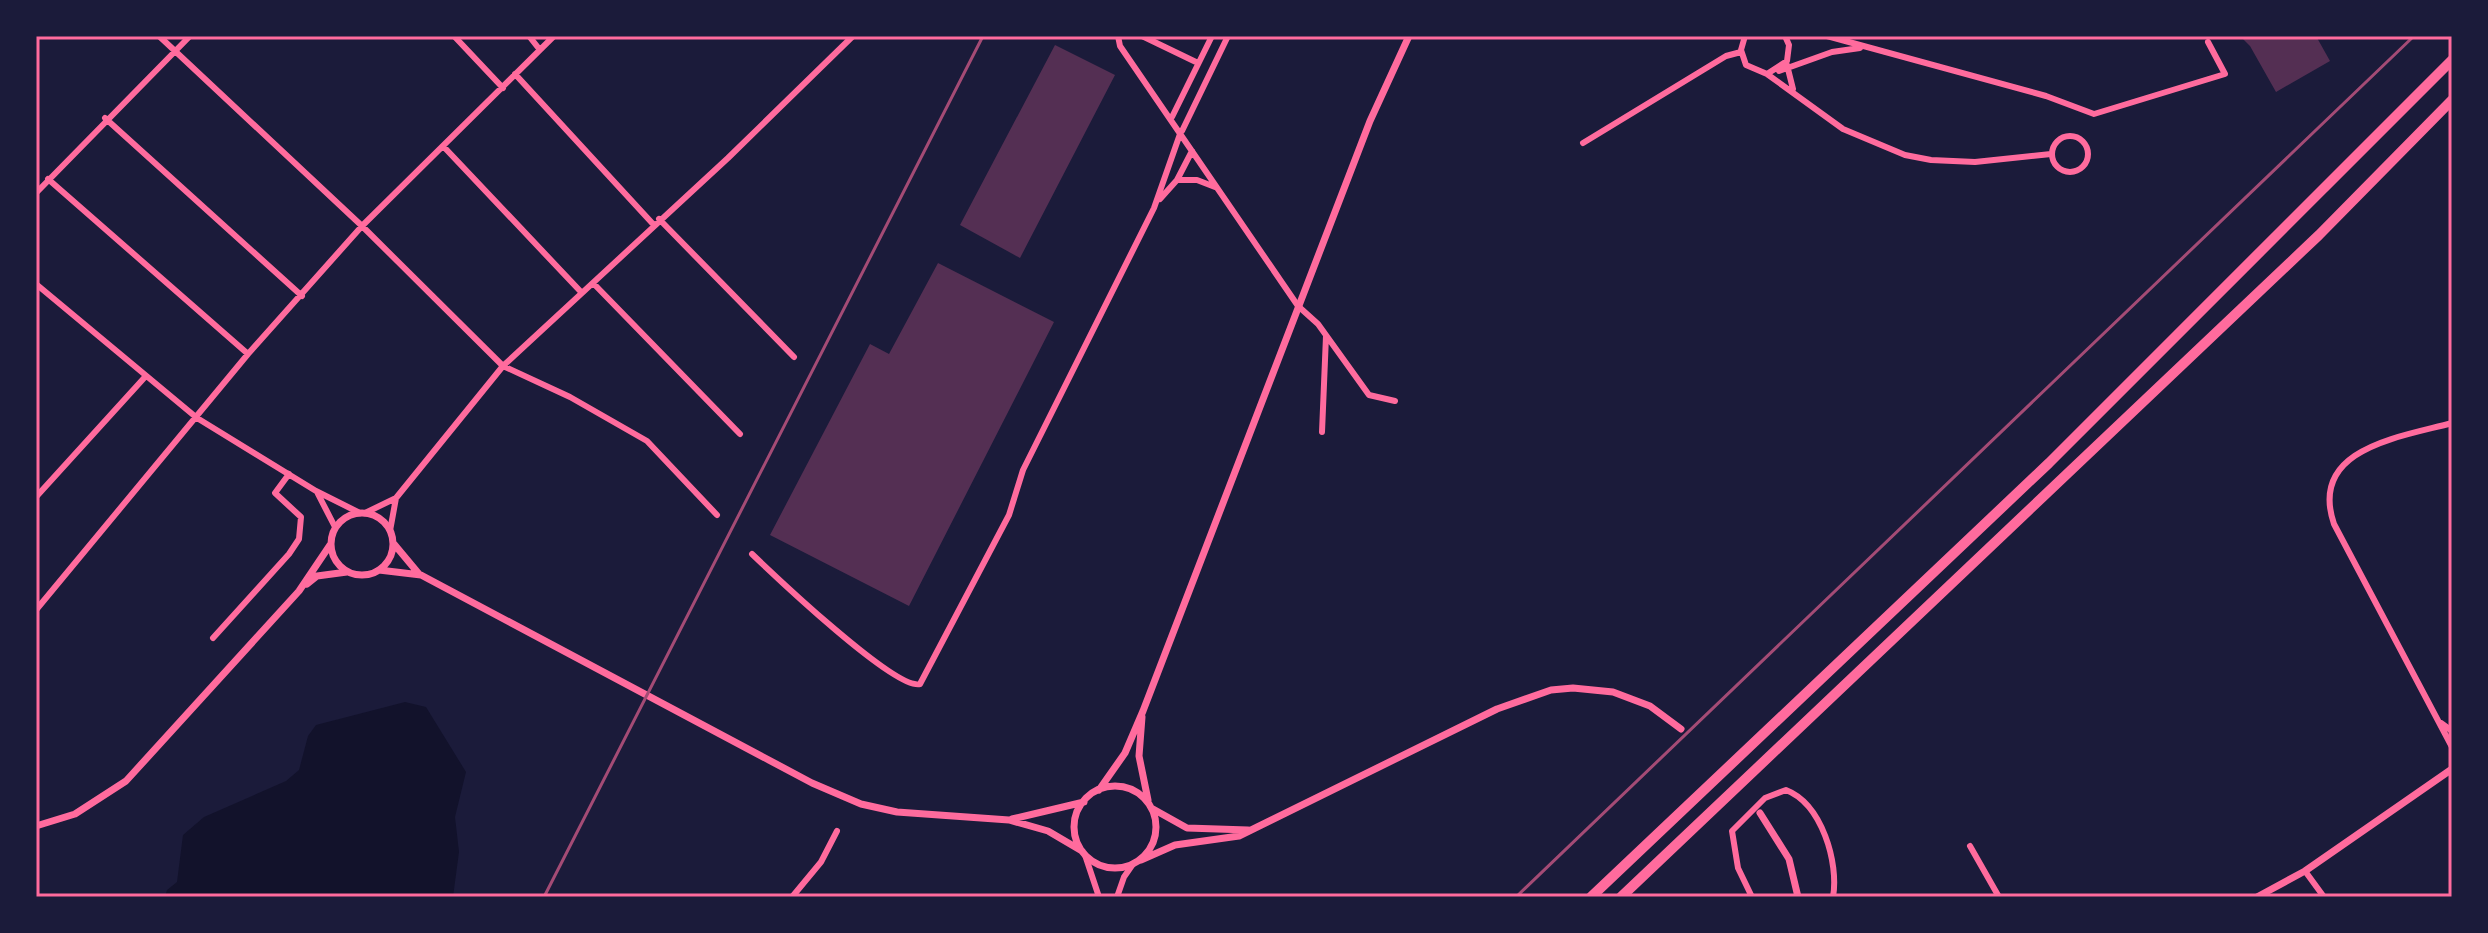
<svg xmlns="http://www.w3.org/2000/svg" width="2488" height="933" font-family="Merriweather,serif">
<rect width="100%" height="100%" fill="#1b1b3a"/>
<path fill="#12122b" d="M405 702 426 707 466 772 455 817 459 852 453 897H165L167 890 177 882 183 835 204 817 286 781 299 770 308 736 316 725Z"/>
<path fill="#542f53" d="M2240 36H2316L2330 61 2276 92 2250 46Z
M1055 45 1115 75 1020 258 960 225Z
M938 263 1054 322 909 606 770 535 870 344 889 354Z"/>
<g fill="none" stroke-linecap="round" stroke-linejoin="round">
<path stroke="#ff6b9d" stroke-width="6" d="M159 36 362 226 503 366 570 397 647 441 717 515
M454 36 503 88
M529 36 540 50
M1118 36 1120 46 1298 306 1318 324 1369 395 1395 401
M1142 36 1198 63
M1745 36 1741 50 1746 65 1767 74 1787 61 1789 45 1785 36
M1827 36 2046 96 2094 114 2225 74 2208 42
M1787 65 1793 89
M1779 71 1832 52 1860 48
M515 74 653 224
M1767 74 1843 129 1905 155 1931 160 1975 162 2051 154
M1172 117 1212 36
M105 118 302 296
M1182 131 1228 36
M2052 154a18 18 0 1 1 36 0a18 18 0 1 1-36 0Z
M1583 143 1726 56 1741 52
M443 146 582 293
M48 179 248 354
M1177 180 1192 151
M36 193 190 36
M1160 199 1177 180H1197L1215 187
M659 219 794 357
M593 283 740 434
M36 284 197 418 316 491 360 513
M2452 423C2401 437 2308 448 2334 524L2452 747
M1322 432 1326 336
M318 494 335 527
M36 497 145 377
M365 513 396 498 503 366 728 158 853 36
M390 531 396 498
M752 554C775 576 896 691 920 684L1009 515 1023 470 1154 208 1180 134
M36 610 248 354 362 226 554 36
M213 638 289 554 299 539 301 517 275 493 289 474
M2441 723 2452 731
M1970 846 1999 897
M1085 855 1099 897
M2305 871 2324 897
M792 897 821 862 837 831
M1117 897 1124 877 1133 864
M1752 897 1738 868 1732 831 1765 798 1786 790C1822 804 1839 863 1833 897"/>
<path stroke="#ff6b9d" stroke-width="7" d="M331 544a31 31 0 1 1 62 0a31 31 0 1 1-62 0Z
M394 544 419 574
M379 570 421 575 812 783 861 804 897 812 1009 820 1048 831 1082 851
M307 584 317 576 347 572
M1142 717 1139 756 1148 800
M1074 827a41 41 0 1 1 82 0a41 41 0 1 1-82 0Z
M1099 790 1125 753 1143 711 1370 121 1409 36
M1153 809 1187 828 1248 830
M1760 813 1789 859 1798 897
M1012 819 1084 802
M36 826 75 814 126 781 299 591 330 545
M1141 860 1175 845 1239 836 1497 709 1551 690 1573 688 1613 692 1650 706 1681 729
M2257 897 2305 871 2452 769"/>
<path stroke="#ff6b9d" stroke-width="10" d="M1591 897 2049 463 2452 60
M1621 897 2319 235 2452 100"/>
<path stroke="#a44b75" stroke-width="3" d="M544 897 983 36
M1516 897 2414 36"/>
</g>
<rect width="2488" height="933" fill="none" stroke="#1b1b3a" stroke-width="76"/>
<rect x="38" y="38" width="2412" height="857" fill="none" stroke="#ff6b9d" stroke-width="3"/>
</svg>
